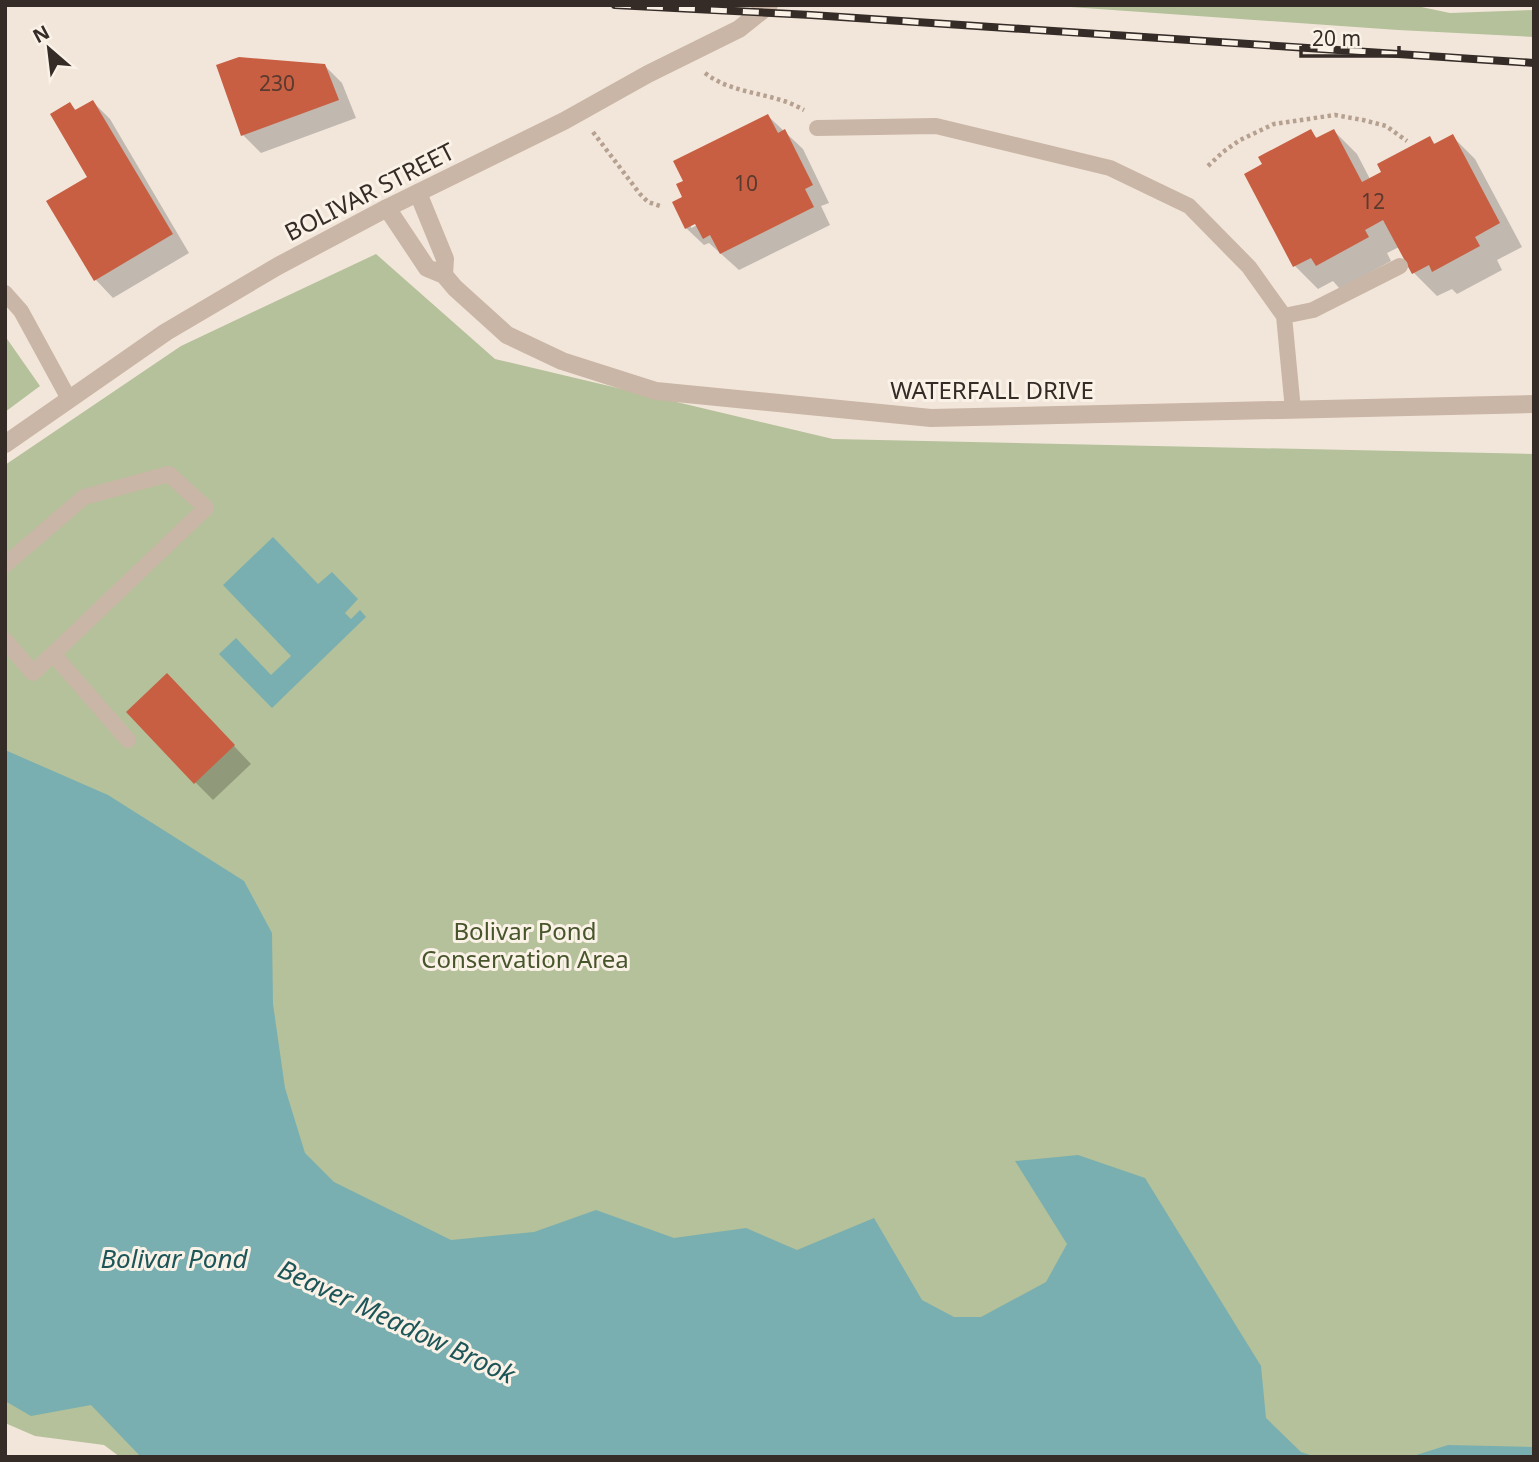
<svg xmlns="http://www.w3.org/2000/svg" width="1539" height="1462" font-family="'Noto Sans',sans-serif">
<rect width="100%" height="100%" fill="#f2e6db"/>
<path fill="#b5c19a" d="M1042 5H1412L1450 13 1534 10V37L1398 30Z
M376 254 495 359 833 439 1534 454V1457H120L104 1445 35 1436 5 1423V465L181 346Z
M5 336 40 386 5 412Z"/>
<path fill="#79afb0" d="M273 537 318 584 332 572 358 599 345 613 351 619 360 610 366 617 272 708 219 654 236 638 271 675 291 656 223 585Z
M5 750 108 795 244 881 272 933 273 1004 285 1088 305 1153 334 1182 451 1240 534 1232 596 1210 674 1238 746 1228 797 1250 874 1218 922 1300 954 1317H981L1046 1282 1067 1244 1015 1161 1078 1155 1145 1178 1261 1366 1266 1418 1301 1452 1316 1457H141L91 1405 31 1416 5 1401Z
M1448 1445 1534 1447V1457H1410Z"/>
<path fill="#0003" fill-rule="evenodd" d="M324 65 342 83 356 118 261 153 243 135Z
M93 102 110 119 189 253 113 298 96 280 49 201 90 177 70 104 77 111Z
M768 116 803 149 829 203 821 206 830 225 739 270 709 243 704 245 686 228 685 198ZM704 222 691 228V224Z
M1310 131 1318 139 1334 131 1357 154 1370 179 1383 172 1429 138 1436 145 1452 136 1475 159 1522 247 1497 260 1502 270 1457 294 1452 289 1437 296 1414 273 1399 247 1387 253 1391 261 1340 289 1333 281 1318 289 1295 266 1246 175Z
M184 693 251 764 213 800 195 782Z"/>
<path fill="#c85f43" d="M239 57 325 64 339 100 241 136 216 65Z
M93 100 173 234 94 281 46 201 87 177 50 114 70 102 75 110Z
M768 114 778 133 785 129 813 185 805 189 814 207 720 254 710 235 703 239 695 224 685 229 672 202 682 197 676 184 683 181 673 161Z
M1311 129 1316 138 1334 129 1362 182 1381 172 1377 164 1430 136 1434 144 1453 134 1500 223 1475 237 1480 246 1432 272 1429 265 1412 274 1383 220 1365 230 1369 237 1316 266 1311 258 1293 267 1244 174 1262 164 1258 157Z
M167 673 235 745 194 784 126 712Z"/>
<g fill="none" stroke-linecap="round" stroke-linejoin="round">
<path stroke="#b6a090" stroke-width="4.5" stroke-dasharray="3.5 3.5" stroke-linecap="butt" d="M705 73C728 91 757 92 784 101 791 103 798 107 804 110
M593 132 640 194 648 202 663 207
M1208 166 1223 152 1240 140 1274 124 1335 115 1363 120 1386 126 1407 141"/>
<path stroke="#cab6a6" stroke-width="16" d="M817 128 936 126 1110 168 1189 206 1249 267 1284 316 1293 410
M5 293 21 311 69 399
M1284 316 1313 310 1400 266
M5 565 84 497 169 474 206 508 33 673 5 640
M53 654 128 740"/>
<path stroke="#cab6a6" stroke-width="18" d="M387 208 427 268 444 275 445 259 418 193
M444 275 455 288 507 335 562 361 656 391 931 418 1534 404"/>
<path stroke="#cab6a6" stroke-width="18" d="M5 444 166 332 278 266 387 208 564 121 648 74 739 29 769 5"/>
<defs>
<path id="rail" d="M615 5 811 15 1534 63"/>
</defs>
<use href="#rail" stroke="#362c27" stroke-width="8"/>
<use href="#rail" stroke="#faf1e7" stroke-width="5" stroke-dasharray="16" stroke-linecap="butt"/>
</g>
<g text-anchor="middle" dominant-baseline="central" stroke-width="6" stroke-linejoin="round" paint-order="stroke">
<g font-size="21" fill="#5a392e">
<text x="277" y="83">230</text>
<text x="746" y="183">10</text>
<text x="1373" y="201">12</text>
</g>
<g font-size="24" fill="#362c27" stroke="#faf1e7">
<text transform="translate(369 191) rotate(-27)">BOLIVAR STREET</text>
<text x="992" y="389">WATERFALL DRIVE</text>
</g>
<g font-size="24" fill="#47552b" stroke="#faf1e7">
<text x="525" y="930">Bolivar Pond<tspan x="525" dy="28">Conservation Area</tspan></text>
</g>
<g font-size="26" font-style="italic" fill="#1c5659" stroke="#faf1e7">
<text x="174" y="1258">Bolivar Pond</text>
<text transform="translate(397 1321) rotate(25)">Beaver Meadow Brook</text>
</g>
</g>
<rect width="1539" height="1462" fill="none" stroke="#362c27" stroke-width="14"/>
<g transform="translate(49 49) rotate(332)" stroke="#faf1e7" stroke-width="5" paint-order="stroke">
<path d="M0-5L12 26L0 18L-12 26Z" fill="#362c27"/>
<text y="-10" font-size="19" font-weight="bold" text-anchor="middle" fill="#362c27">N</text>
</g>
<path d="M1301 46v10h98v-10" fill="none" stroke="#362c27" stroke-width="3.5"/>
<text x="1312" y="46" font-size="21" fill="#362c27" stroke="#faf1e7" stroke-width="5" paint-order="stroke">20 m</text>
</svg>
